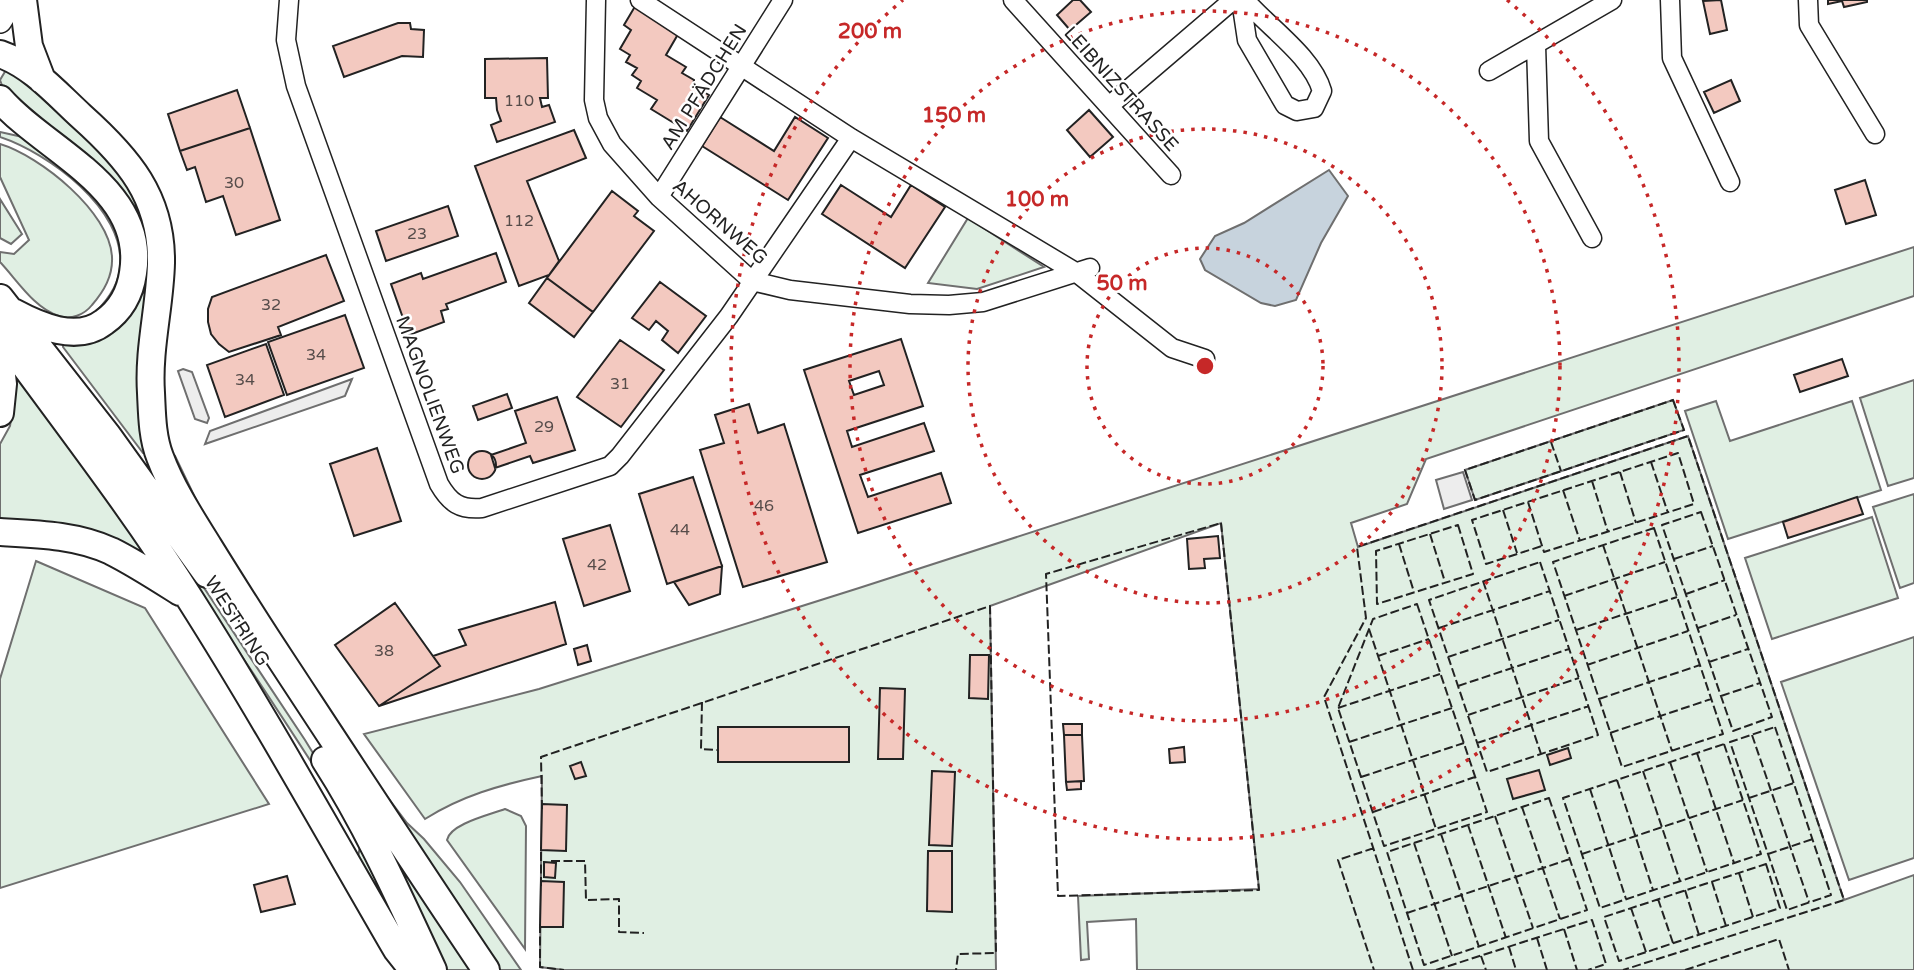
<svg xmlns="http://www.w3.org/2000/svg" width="1914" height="970" font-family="'Varela Round',sans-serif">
<rect width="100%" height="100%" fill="#fff"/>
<path fill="#e0efe3" stroke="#6f6f6f" stroke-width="2" d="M9 65 108 150 151 217 153 452 143 453 63 347V342L145 278 146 248 3 88 0 80Z
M0 132 27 138 117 215 125 287 91 317C105 303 118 288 120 267 126 209 48 153 0 137Z
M0 144C40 156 110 212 112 257 113 276 104 291 92 305 84 315 71 320 59 316 34 308 17 280 0 262V252L14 254 29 240 0 177Z
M0 199 22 234 11 244 0 238Z
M968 218 1044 267 977 289 928 283Z
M1914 247V296L1426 459 1407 504 1351 523 1358 547 1688 436 1844 900 1914 875V970H1137L1136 919 1087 922 1089 959 1081 960 1078 896 1259 889 1221 523 990 606 996 970H564L540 967 542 776C500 785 461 796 425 819L364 734 539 689 859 588Z
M0 307 157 517 305 740 343 802 423 970 358 857 361 841C248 658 123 483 0 307Z
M11 368 161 567 0 527V444L10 426 13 407Z
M1914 380V478L1888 486 1860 398Z
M1673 400 1684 430 1475 500 1465 470Z
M1716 401 1730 441 1852 401 1881 490 1728 539 1685 411Z
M175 456 218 545 297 666 364 766 407 823 424 839 460 882 521 970H499L211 545 174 468 170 458Z
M1914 494V583L1900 588 1873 507Z
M1872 517 1898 598 1772 639 1745 558Z
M36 561 145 608 269 804 0 888V679Z
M1914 637V858L1849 880 1781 682Z
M505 809 521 816 526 826 525 949 447 840C450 824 489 815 505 809Z
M390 844 476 970H442L382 847Z"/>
<path fill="#ededed" stroke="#6f6f6f" stroke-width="2" d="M183 369 192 372 209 418 207 423 195 419 178 371Z
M352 379 345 396 205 444 210 431Z
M1463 472 1472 500 1444 509 1436 480Z"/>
<path fill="#c7d3dd" stroke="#6f6f6f" stroke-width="2" d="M1329 170 1348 196 1321 243 1296 300 1275 306 1261 303 1205 270 1200 259 1215 236 1244 223Z"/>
<path fill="#f3c9c0" stroke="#222" stroke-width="2" fill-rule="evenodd" d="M1073 0H1080L1091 12 1070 30 1057 15Z
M1721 0 1727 30 1710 34 1703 1Z
M1828 0H1867V2L1844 7 1842 1 1828 4Z
M637 3 681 29 666 55 686 67 682 73 694 80 693 86 709 95 687 131 651 109 657 100 637 88 641 81 632 75 637 68 626 62 630 55 620 49 631 30 624 25Z
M398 23H410L411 29 424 30 423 57 402 56 344 77 333 46Z
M547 58 548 98H540L542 107 549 105 555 122 497 142 491 125 501 121 497 110 496 98H485V59Z
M1731 80 1740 101 1714 113 1704 92Z
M237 90 250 128 180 151 168 114Z
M1089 110 1113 137 1090 157 1067 130Z
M720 117 774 151 795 117 828 138 788 200 702 146Z
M250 128 280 220 236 235 223 196 206 202 195 167 187 170 180 151Z
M574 130 586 158 527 181 559 261 549 275 519 286 475 166Z
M1865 180 1876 215 1846 224 1835 190Z
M841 185 891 217 911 185 945 207 905 268 822 214Z
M612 191 638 211 634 216 654 231 593 312 547 278Z
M448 206 458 236 386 261 376 231Z
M496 253 506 282 446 304 448 309 441 311 444 322 409 335 391 284 421 273 423 279Z
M326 255 344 301 278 327 281 335 229 352 219 344 211 334 208 322V309L212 297Z
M547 278 593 312 574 337 529 303Z
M660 282 706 316 678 353 662 340 668 331 656 321 649 330 632 318Z
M345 315 364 368 287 395 268 342Z
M901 339 923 406 847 431 852 447 924 423 934 451 860 475 868 497 941 473 951 503 858 533 804 370ZM879 371 884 385 854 395 849 381Z
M620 340 664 370 621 427 577 397Z
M266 344 284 395 225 417 207 365Z
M1842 359 1848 376 1800 392 1794 375Z
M507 394 512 408 478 420 473 406Z
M557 397 575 450 533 463 530 456 495 468 491 455 526 443 515 411Z
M749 404 758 433 784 424 827 562 743 587 700 450 724 443 715 415Z
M377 448 401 521 354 536 330 464Z
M468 465a14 14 0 1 1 28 0a14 14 0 1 1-28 0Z
M693 477 722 566 667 584 639 494Z
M1857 497 1863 514 1788 538 1783 522Z
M610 525 630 591 584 606 563 539Z
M1218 536 1220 558 1204 559 1205 568 1189 569 1187 539Z
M722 566 720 594 689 605 674 582Z
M555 602 566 644 379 706 440 666 433 656 466 645 459 630Z
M395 603 440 666 379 706 335 645Z
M587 645 591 661 578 665 574 649Z
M970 655H989L988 699 969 698Z
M880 688 905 689 903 759H878Z
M1063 724H1082V735H1064Z
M718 727H849V762H718Z
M1064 735H1082L1084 781 1066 782Z
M1184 747 1185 762 1170 763 1169 749Z
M1568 748 1571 758 1550 765 1547 755Z
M581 762 586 776 575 779 570 766Z
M1539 770 1545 790 1513 799 1507 779Z
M932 771 955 772 952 846 929 845Z
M1081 781V789L1067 790 1066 782Z
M542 804 567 805 566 851 541 850Z
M928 851H952V912L927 911Z
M544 862 556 863 555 878 544 877Z
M287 876 295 904 261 912 254 885Z
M541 881 564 882 563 927H540Z"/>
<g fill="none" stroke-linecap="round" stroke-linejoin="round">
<defs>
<path id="minor" d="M289 0 286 40 296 86 439 484C450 503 460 510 482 508L610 466 620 456 729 316 851 138
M596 0 594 100 598 118 612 144 659 197 752 281 790 290 910 304 949 305 983 302 1090 268
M640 0 851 138 1077 273 1172 348 1205 359
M1013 0 1171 175
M1241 0 1247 40 1285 105 1297 111 1314 108 1322 91C1312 56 1268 27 1245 0
M1670 0 1672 58 1730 182
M1808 0 1809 25 1875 134
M1536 45 1539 141 1592 238
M1489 71 1612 0
M1109 106 1233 0
M659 197 783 0"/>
<path id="major" d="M0 21 13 0"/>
<path id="highway" d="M23 0 29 46 42 80
M0 54C32 65 57 94 81 116 128 158 162 197 161 263 160 306 148 349 151 393 152 413 152 437 160 457 172 489 191 518 209 547 232 584 255 621 279 657 348 762 416 866 486 970
M0 99C45 151 147 188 133 273 130 294 121 310 104 322 77 343 39 326 13 312
M0 298 108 436 207 574
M0 332C64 420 132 507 190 599 263 714 329 833 397 950L413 970
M0 359 3 384 0 413
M0 532C37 534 77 535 111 551 135 563 158 578 180 592
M325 760C368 827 400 899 433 970"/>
</defs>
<use href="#minor" stroke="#222" stroke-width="21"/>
<use href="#major" stroke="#222" stroke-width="26"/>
<use href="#highway" stroke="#222" stroke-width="30"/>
<use href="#minor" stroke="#fff" stroke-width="18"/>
<use href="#major" stroke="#fff" stroke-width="23"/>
<use href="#highway" stroke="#fff" stroke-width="26"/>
<path stroke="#222" stroke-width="2" stroke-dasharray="9 3.5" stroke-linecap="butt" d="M1673 400 1684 430 1475 500 1465 470Z
M1551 442 1561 471
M1651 462 1668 513
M1620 472 1636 523
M1592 481 1608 532
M1563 490 1580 541
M1528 502 1544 552 1694 504 1678 453 1472 520 1486 564 1542 546
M1503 510 1517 553
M1701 512 1772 717 1733 731 1662 525Z
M1221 523 1259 890 1058 896 1046 574Z
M1458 525 1473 574 1377 604 1376 551Z
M1654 528 1723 734 1622 767 1553 562Z
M1430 534 1445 582
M1399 544 1414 592
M1603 545 1672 751
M1674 559 1713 546
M1540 562 1598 735 1487 772 1429 600Z
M1483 581 1541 754
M1686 594 1725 580
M1564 596 1665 562
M1417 604 1487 812 1384 846 1338 708 1373 619Z
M1439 628 1550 591
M1698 628 1736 615
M1369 629 1436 829
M1576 630 1677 597
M1378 656 1429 639
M1448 657 1559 620
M1709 662 1748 649
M1587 665 1688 631
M1458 686 1569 649
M1721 696 1760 683
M1599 699 1700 665
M702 702 701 749 718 750
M1338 708 1440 674
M1468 715 1579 678
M1775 727 1831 895 1787 910 1730 742Z
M1610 733 1711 699
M1752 735 1809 902
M1349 742 1452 708
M1477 743 1589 706
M1724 744 1761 854 1600 908 1563 798Z
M1697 753 1734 863
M1670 762 1707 872
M1643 771 1680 881
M1361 777 1464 743
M1617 780 1653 890
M1590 789 1626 899
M1549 798 1587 910 1424 965 1387 852Z
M1749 798 1794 783
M1522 807 1560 919
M542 809 541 757 990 606 996 953 958 954 956 970
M1373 812 1475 777
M1495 816 1533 928
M1468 825 1506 938
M1441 834 1479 947
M1414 843 1452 956
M1374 848 1338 860 1374 970
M1582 854 1743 800
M1768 854 1813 839
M551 861H585L586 900 619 899V932L644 933
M1766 864 1780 908 1619 961 1604 917Z
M1739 873 1753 917
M1712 882 1726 926
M541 886V847
M1685 890 1699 935
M1658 899 1673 943
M1631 908 1646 952
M1407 913 1570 859
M540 924V967L564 970
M1564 929 1577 970
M1537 938 1547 970
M1509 947 1516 970
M1481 956 1486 970
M1413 970 1324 697 1366 618 1357 547 1688 436 1844 900 1623 970
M1436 970 1592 920 1606 964 1588 970
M1685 970 1779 939 1789 970"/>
</g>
<g fill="none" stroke="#c62828" stroke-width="3.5" stroke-dasharray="3.5 7">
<circle cx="1205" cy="366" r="118"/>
<circle cx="1205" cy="366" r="237"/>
<circle cx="1205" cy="366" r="355"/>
<path d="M1507 0A474 474 0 1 1 903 0"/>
</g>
<g text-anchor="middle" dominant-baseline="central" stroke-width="5" stroke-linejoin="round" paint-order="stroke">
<g font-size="16" fill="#564c4a">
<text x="519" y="101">110</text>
<text x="234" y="183">30</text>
<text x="519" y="221">112</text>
<text x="417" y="234">23</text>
<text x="271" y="305">32</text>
<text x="316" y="355">34</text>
<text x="245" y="380">34</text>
<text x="620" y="384">31</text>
<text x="544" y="427">29</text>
<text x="764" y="506">46</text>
<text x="680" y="530">44</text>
<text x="597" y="565">42</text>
<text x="384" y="651">38</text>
</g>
<g font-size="19" fill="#222" stroke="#fff">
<text transform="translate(704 87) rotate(-58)">AM PFÄDCHEN</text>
<text transform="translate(1121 89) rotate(48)">LEIBNIZSTRASSE</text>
<text transform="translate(720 222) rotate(41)">AHORNWEG</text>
<text transform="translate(430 395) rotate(70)">MAGNOLIENWEG</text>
<text transform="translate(237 621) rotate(57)">WESTRING</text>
</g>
</g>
<circle cx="1205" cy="366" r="10" fill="#c62828" stroke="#fff" stroke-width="3.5"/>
<g font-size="21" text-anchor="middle" font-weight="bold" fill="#c62828" stroke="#fff" stroke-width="5" stroke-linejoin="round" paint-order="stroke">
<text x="870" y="38">200 m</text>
<text x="954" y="122">150 m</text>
<text x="1037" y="206">100 m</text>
<text x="1122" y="290">50 m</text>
</g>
</svg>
